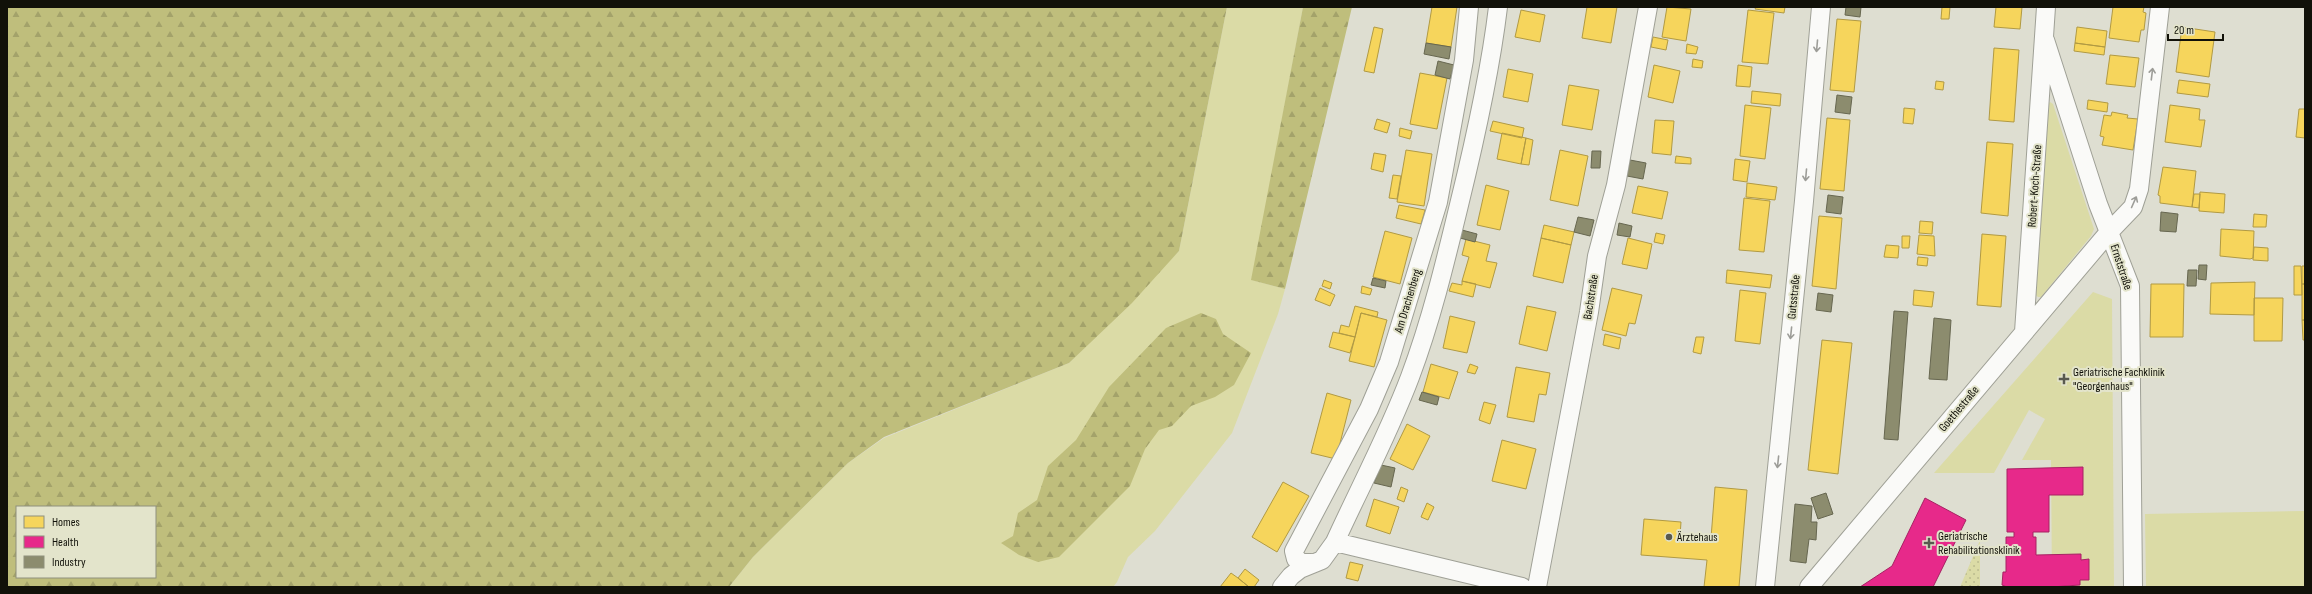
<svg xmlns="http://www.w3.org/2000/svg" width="2312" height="594" font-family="'Sofia Sans Condensed',sans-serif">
<defs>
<pattern id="forest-firs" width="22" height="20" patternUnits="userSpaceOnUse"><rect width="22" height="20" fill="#bfbe7c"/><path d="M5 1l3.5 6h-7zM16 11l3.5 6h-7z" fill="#a3a26a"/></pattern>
<pattern id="garden-dots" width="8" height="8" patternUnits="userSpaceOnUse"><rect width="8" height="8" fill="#dbdba6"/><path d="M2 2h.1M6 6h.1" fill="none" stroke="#bbbb8e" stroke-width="1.8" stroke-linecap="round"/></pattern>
</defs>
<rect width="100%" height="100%" fill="#deded1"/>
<path fill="#dbdba6" d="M1227 7H1303L1252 280 1285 289 1278 314 1232 433 1155 531 1128 557 1117 582 1113 587H729L753 557 848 463 884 438 1069 363 1179 251Z
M2050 102 2053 104 2094 229 2091 236 2041 297H2038L2035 294 2048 105Z
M2093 292 2112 299 2114 587H2052L2051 460H2022L2045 419 2029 410 1994 473H1934Z
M2305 511V587H2146L2145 514Z"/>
<path fill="url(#forest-firs)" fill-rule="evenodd" d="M7 7H1227L1179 251 1132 303 1069 363 884 437 848 463 753 557 729 587H7ZM17 507H155V577H17Z
M1303 7H1352L1285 289 1251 280Z
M1201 313 1216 319 1223 334 1251 353 1234 385 1215 397 1191 406 1172 426 1159 430 1145 449 1130 486 1059 557 1038 562 1019 555 1001 543 1013 536 1018 513 1037 500 1048 466 1076 440 1109 387 1166 328Z"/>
<path fill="url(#garden-dots)" d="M1980 540V587H1960Z"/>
<path fill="#f6d55c" stroke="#b19a43" d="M1432 7H1457L1451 47 1426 43Z
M1587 7H1617L1611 43 1582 38Z
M1667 7 1691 9 1686 41 1662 37Z
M1756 7H1785L1784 13 1755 9Z
M1942 7H1950L1949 19H1941Z
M1996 7H2022L2020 29 1994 27Z
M2113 7H2144L2143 12 2146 13 2144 30H2141L2139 42 2109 38Z
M1521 10 1545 15 1540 42 1515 37Z
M1748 10 1774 13 1768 64 1742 62Z
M1837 19 1861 21 1854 92 1830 90Z
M1374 27 1383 29 1374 73 1364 71Z
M2077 27 2107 31 2105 47 2075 43Z
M2182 27 2215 32 2209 77 2176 72Z
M1653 37 1668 40 1666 50 1651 47Z
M2075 43 2105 47 2104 55 2074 51Z
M1687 44 1698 47 1696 54 1686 53Z
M1994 48 2019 50 2014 122 1989 120Z
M2110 55 2139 58 2135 87 2106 84Z
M1693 59 1703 61 1702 68 1692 67Z
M1654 65 1680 71 1673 103 1648 97Z
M1738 65 1752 67 1750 87 1736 86Z
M1508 69 1533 74 1528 102 1503 97Z
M1420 73 1447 78 1437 129 1410 124Z
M2179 80 2210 84 2208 97 2177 93Z
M1936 81 1944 82 1943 90 1935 89Z
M1569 85 1599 90 1592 130 1562 125Z
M1752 91 1781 94 1780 106 1751 103Z
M2088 100 2108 103 2107 112 2087 109Z
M1745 105 1771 108 1765 159 1740 156Z
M2170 105 2200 109 2199 120H2205L2201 147 2165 142Z
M1904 108 1915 109 1913 124 1903 123Z
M2299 109H2305V138L2296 137Z
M2112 112 2128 115 2127 118 2138 119 2133 150 2102 145 2104 137 2100 136 2104 115 2111 116Z
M1827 118 1850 120 1844 191 1820 189Z
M1377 119 1390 123 1387 133 1374 129Z
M1655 120 1674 121 1671 155 1652 153Z
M1493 121 1524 128 1522 138 1490 131Z
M1400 128 1412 131 1410 139 1399 136Z
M1502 133 1526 138 1521 164 1497 159Z
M1526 138 1533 140 1529 165 1521 164Z
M1987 142 2013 144 2008 216 1981 213Z
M1406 150 1432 154 1424 206 1397 202Z
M1560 150 1588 156 1578 206 1550 200Z
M1374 153 1386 155 1383 172 1371 169Z
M1676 156 1691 158V164L1675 163Z
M1735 159 1750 161 1747 182 1733 180Z
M2163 167 2196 171 2192 207 2160 203V196L2158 195Z
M1393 175 1401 176 1397 199 1389 198Z
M1747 183 1777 187 1775 200 1746 197Z
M1486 185 1509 191 1500 230 1477 225Z
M1638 186 1668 192 1662 219 1632 213Z
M2200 192 2225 194 2224 213 2199 211Z
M2194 194H2200L2199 208 2192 207Z
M1744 198 1770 201 1764 252 1739 250Z
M1399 205 1425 210 1421 224 1396 218Z
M2254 214 2267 215 2266 227H2253Z
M1819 216 1842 218 1836 289 1812 286Z
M1920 221 1933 222 1932 234 1919 233Z
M1544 225 1574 232 1571 245 1541 238Z
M2221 229 2254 231 2253 258 2250 259 2220 256Z
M1385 231 1412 238 1400 284 1373 277Z
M1656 233 1665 235 1663 244 1654 242Z
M1982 234 2006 236 2001 307 1977 305Z
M1919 235 1934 236 1935 256 1917 254Z
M1902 236H1910L1909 248H1902Z
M1541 238 1571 245 1563 283 1533 276Z
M1628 238 1652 244 1647 269 1622 264Z
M1466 239 1490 245 1486 261 1497 263 1490 288 1462 281 1469 257 1462 255Z
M1886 245 1899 246 1898 258 1884 257Z
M2254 247 2268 248V261L2253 260Z
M1918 257 1928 258 1927 266 1917 265Z
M2294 266H2301L2302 295H2294Z
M2302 266H2305V284H2302Z
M1727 270 1772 275 1770 288 1726 283Z
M1324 280 1332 283 1330 289 1322 286Z
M1462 281 1476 284 1473 297 1449 291 1452 283 1462 285Z
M2255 282 2254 315 2210 314 2211 283Z
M2151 284H2184L2183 337H2150Z
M2302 284H2305V320H2302Z
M1362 286 1372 289 1370 295 1361 293Z
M1320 288 1335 295 1330 306 1315 300Z
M1612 288 1642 295 1635 324 1629 323 1626 336 1602 330Z
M1740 290 1766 293 1760 344 1735 341Z
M1914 290 1934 292 1932 307 1913 305Z
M2254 298H2283L2282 341H2254Z
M1355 306 1378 312 1377 317 1361 313 1355 337 1339 333 1341 325 1349 327Z
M1527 306 1556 312 1547 351 1519 344Z
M1361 313 1387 320 1374 367 1349 361Z
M1450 316 1475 322 1467 353 1443 348Z
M2302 320H2305V340H2303Z
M1333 332 1355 337 1350 353 1329 347Z
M1605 334 1621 338 1619 349 1603 345Z
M1696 337H1704L1701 354 1693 352Z
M1822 340 1852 343 1838 474 1808 470Z
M1431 364 1458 372 1449 399 1423 392Z
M1470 364 1478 367 1475 374 1467 372Z
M1516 367 1550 373 1546 395 1539 394 1534 422 1507 417Z
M1327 393 1351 400 1336 459 1311 453Z
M1484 402 1496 405 1490 424 1479 420Z
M1407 424 1430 436 1413 470 1390 459Z
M1502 440 1536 449 1526 489 1492 481Z
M1283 482 1309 496 1277 552 1252 537Z
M1401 487 1408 490 1404 502 1397 499Z
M1715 487 1747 490 1739 587H1704L1707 560 1641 555 1644 519 1681 522 1680 536 1711 538Z
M1374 499 1399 507 1390 534 1366 526Z
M1427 503 1434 507 1428 520 1421 517Z
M1350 562 1363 565 1358 581 1346 578Z
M1245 569 1259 580 1254 587H1249L1238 578Z
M1231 573 1238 578 1249 587H1220Z"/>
<path fill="#e7298a" stroke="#a72263" d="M2083 467V495H2049V532H2033V537H2036V555L2081 554V560L2089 559V580H2080V585L2051 587H2007L2002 585 2003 572H2006V537H2014V532H2007V469Z
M1925 498 1966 520 1933 587H1860L1892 566Z"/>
<path fill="#8c8c6e" stroke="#676750" d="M1846 7H1861L1860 17 1845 15Z
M1426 43 1451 47 1449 59 1424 54Z
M1438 61 1454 65 1450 79 1435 75Z
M1837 95 1852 97 1850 114 1835 112Z
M1592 151H1601L1600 168H1591Z
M1630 160 1646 163 1643 179 1627 176Z
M1828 195 1843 197 1841 214 1826 212Z
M2161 212 2178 214 2176 232 2160 231Z
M1578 217 1594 220 1590 236 1574 232Z
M1619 223 1632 226 1630 237 1617 235Z
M1462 230 1477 234 1475 242 1460 238Z
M2199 265H2207L2206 280 2198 279Z
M2188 270H2197L2196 286H2187Z
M1373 278 1386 281 1385 288 1371 285Z
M1818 293 1833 295 1831 312 1816 310Z
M1894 311 1908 312 1898 440 1884 439Z
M1934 318 1951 320 1947 380 1929 379Z
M1422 392 1439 397 1437 405 1419 400Z
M1381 465 1395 468 1391 487 1374 483Z
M1826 493 1833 514 1818 519 1811 498Z
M1795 504 1812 506 1811 522H1817L1816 540 1809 539 1806 563 1790 561Z"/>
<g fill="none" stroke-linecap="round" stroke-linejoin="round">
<defs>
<path id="street" d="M1498 7C1490 74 1475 140 1459 205 1445 263 1431 321 1410 377 1389 433 1360 487 1335 542L1522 587
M2045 40 2098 204 2130 286 2133 587
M2024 332 2046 7
M1311 563H1302L1296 559 1294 551 1369 409 1389 362 1438 202 1464 60 1469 7
M1282 587 1291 576 1300 569 1322 560 1335 542
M1537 587 1589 312 1597 256 1616 185 1648 7
M1765 587 1804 201 1821 7
M1809 587 2109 232 2133 207 2139 189 2160 7"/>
</defs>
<use href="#street" stroke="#9fa096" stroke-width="20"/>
<use href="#street" stroke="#fafaf8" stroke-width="18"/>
</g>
<defs><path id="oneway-shaft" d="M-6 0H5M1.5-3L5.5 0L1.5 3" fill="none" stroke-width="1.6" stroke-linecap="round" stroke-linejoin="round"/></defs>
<g stroke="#9d9d98">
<use href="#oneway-shaft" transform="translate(1817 46) rotate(95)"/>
<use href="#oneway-shaft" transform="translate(2152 74) rotate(-83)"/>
<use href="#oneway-shaft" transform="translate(1806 175) rotate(95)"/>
<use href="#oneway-shaft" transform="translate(2134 202) rotate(-66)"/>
<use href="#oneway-shaft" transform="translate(1791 333) rotate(96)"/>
<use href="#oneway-shaft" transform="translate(1778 462) rotate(96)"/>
</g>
<g fill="#59594f" stroke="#e3e4cb" stroke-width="1.5">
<path d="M2062 373h4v4h4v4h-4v4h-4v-4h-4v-4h4z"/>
<circle cx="1669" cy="537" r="4"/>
<path d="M1927 537h4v4h4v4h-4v4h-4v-4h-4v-4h4z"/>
</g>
<g text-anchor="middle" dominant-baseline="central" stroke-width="4" stroke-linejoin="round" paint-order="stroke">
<g font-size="12" fill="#111109" stroke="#e3e4cb">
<text transform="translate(2035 186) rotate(-86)">Robert-Koch-Straße</text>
<text transform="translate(2121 267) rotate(72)">Ernststraße</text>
<text transform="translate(1591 297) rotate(-81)">Bachstraße</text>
<text transform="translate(1794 297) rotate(-84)">Gutsstraße</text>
<text transform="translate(1408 301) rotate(-73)">Am Drachenberg</text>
<text transform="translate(1959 409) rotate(-50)">Goethestraße</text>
</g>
<g font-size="12" fill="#111109" stroke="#e3e4cb" text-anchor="start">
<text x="2073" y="372">Geriatrische Fachklinik<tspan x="2073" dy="14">"Georgenhaus"</tspan></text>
<text x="1938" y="536">Geriatrische<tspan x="1938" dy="14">Rehabilitationsklinik</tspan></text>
<text x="1677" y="537">Ärztehaus</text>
</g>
</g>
<rect width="2312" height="594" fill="none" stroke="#111109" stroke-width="16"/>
<rect x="16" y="506" width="140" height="72" fill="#e3e4cb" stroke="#8f907d"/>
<rect x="24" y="516" width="20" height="12" fill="#f6d55c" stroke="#8f907d"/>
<text x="52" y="526" font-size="12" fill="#111109">Homes</text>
<rect x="24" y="536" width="20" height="12" fill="#e7298a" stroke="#8f907d"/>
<text x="52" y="546" font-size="12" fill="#111109">Health</text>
<rect x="24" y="556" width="20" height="12" fill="#8c8c6e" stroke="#8f907d"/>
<text x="52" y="566" font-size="12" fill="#111109">Industry</text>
<path d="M2168 34v6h55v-6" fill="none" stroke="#111109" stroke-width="2"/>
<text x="2174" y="34" font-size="12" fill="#111109" stroke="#e3e4cb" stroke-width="3" paint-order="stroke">20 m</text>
</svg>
